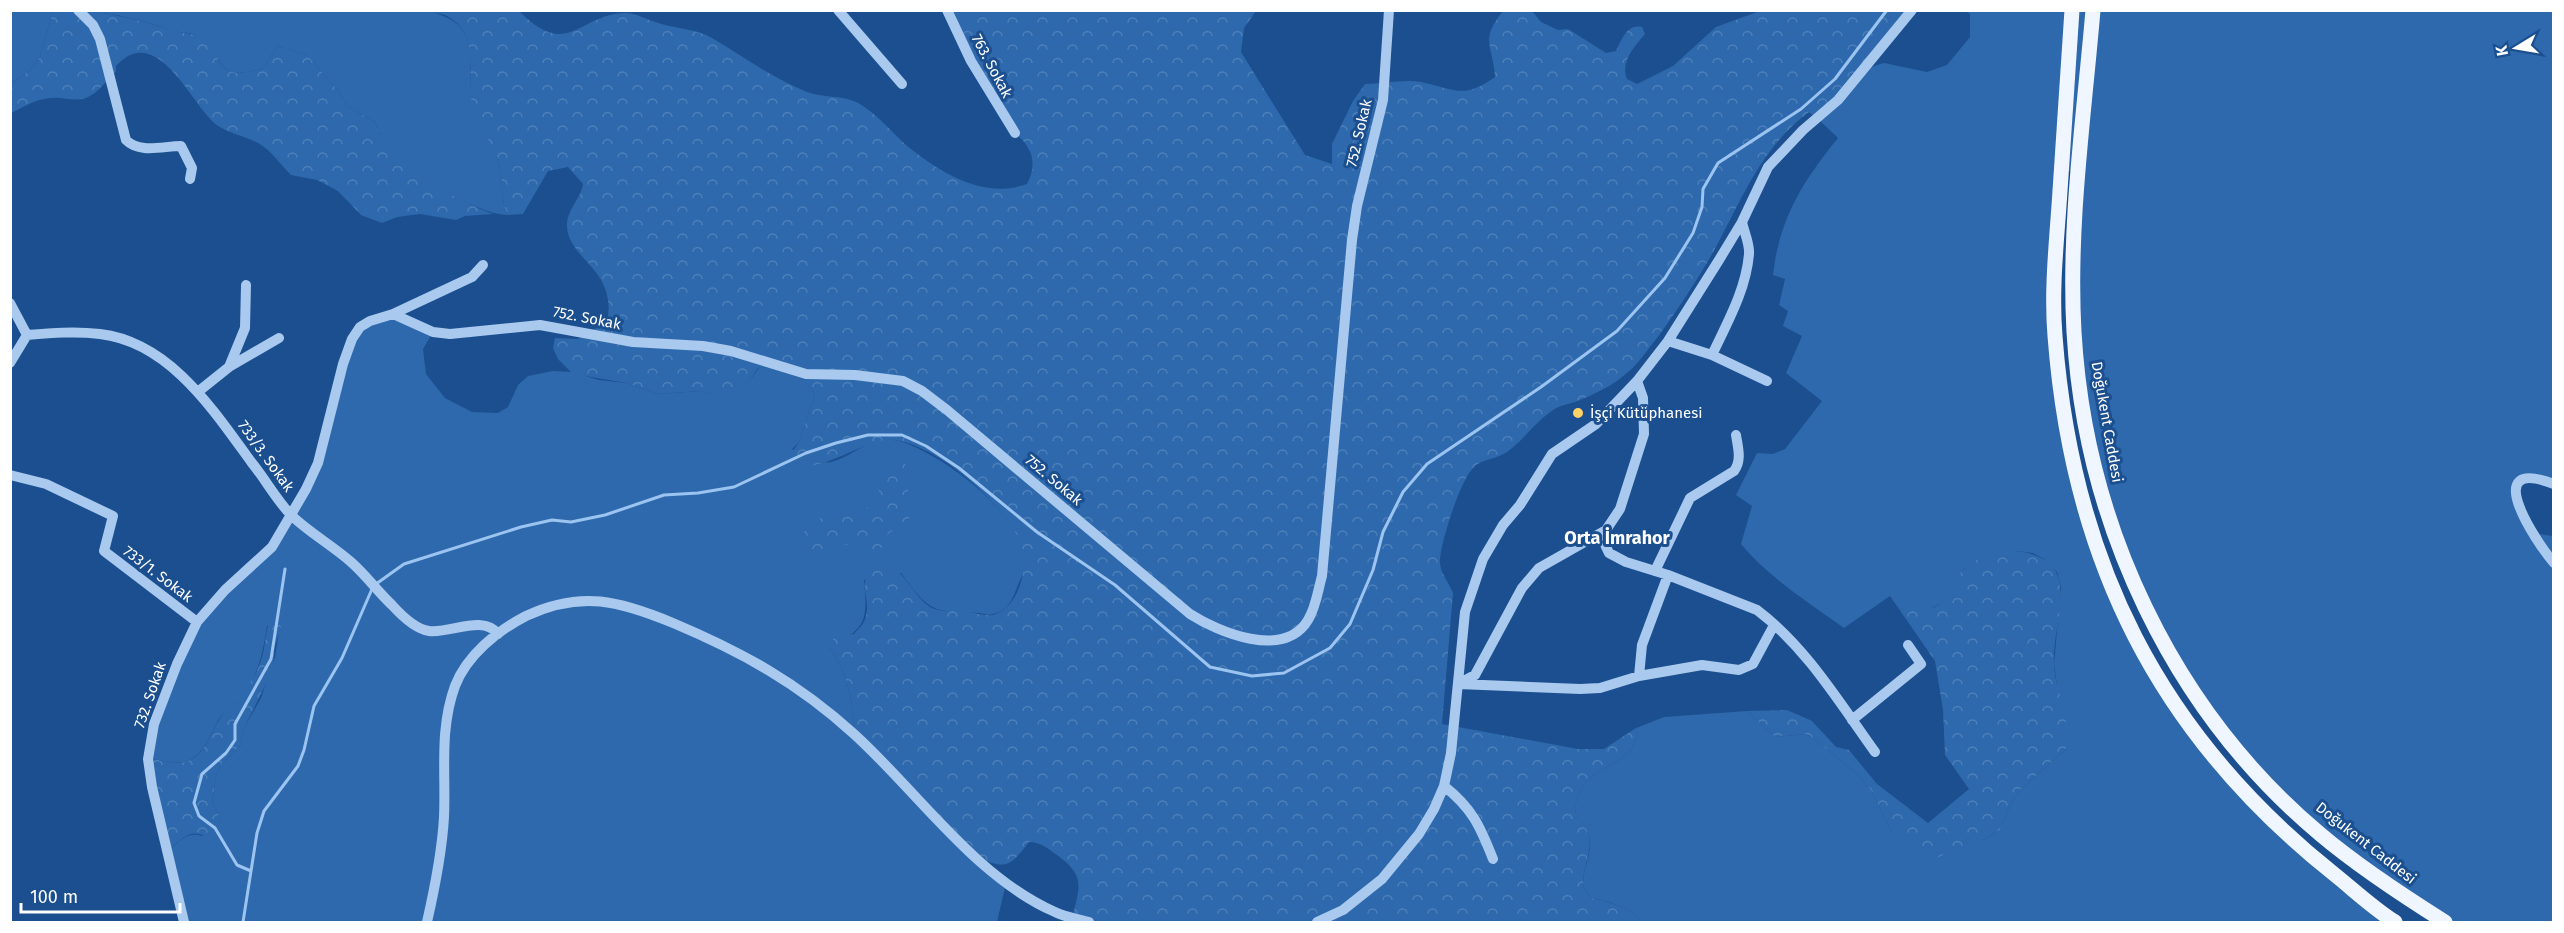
<svg xmlns="http://www.w3.org/2000/svg" width="2564" height="933" font-family="'Fira Sans',sans-serif">
<defs>
<pattern id="forest-crowns" width="20" height="18" patternUnits="userSpaceOnUse" patternTransform="scale(1.5)"><rect width="20" height="18" fill="#2e69ad"/><path d="M2 6a3 3 0 1 1 6 0M12 15a3 3 0 1 1 6 0" fill="none" stroke="#4d80b9"/></pattern>
</defs>
<rect width="100%" height="100%" fill="#1b4f8f"/>
<path fill="#2e69ad" d="M429 10C441 16 452 17 461 28 476 48 468 69 471 91 474 118 493 139 499 165 504 182 500 198 507 215 477 214 411 174 391 151 383 142 379 133 375 122L347 106 339 92 307 55 277 46 264 68C211 85 227 53 197 36 191 32 181 33 174 31 150 23 128 16 102 13L100 11Z
M11 11H53L40 57 31 69 11 84Z
M1967 11H2553V485L2534 478 2518 484 2532 533 2553 536V922H2445L2320 834 2214 719 2136 591 2081 394 2078 172 2062 170 2055 334 2090 529 2156 674 2245 795 2395 922H1643C1630 908 1610 901 1591 898L1583 886C1582 870 1594 849 1589 836 1582 814 1567 820 1581 790 1592 764 1641 764 1636 728L1664 717 1747 711 1775 737 1805 734 1813 738 1856 773 1871 790 1892 833 1957 847 1971 841H1981L2000 830 2011 803 2020 790 2066 749 2065 713 2058 693 2054 664 2061 587 2057 572 2044 559 2033 553 2015 551 1964 568 1944 601 1929 610 1915 612 1899 609 1890 596 1844 628C1808 602 1769 578 1741 544L1752 506 1736 495 1757 453 1773 454 1785 449 1822 401 1786 373 1802 336 1783 326 1788 311 1779 305 1785 279 1773 275C1779 219 1803 181 1838 138L1817 118 1862 70 1884 63 1927 72 1947 65 1970 37V14Z
M381 316 433 332 423 349 426 374 445 398 472 412 498 413 508 407 518 385 528 376 553 371 571 372 599 380 627 383 658 394 700 391 713 394 750 380 759 368C779 366 805 376 815 394L799 442 792 449C801 453 812 461 821 462 845 466 866 435 894 440 936 447 1045 528 1022 576 1013 594 1013 611 989 615 974 611 961 613 947 611 926 610 913 589 901 573L864 580C868 622 866 627 830 648 848 675 854 702 854 734L1006 883 997 922H184L166 854C176 844 187 830 202 836L222 822 212 802 216 776 221 765 240 746 244 728 261 698 275 657 280 626H267C263 650 260 672 244 692 237 701 226 709 219 719 210 734 204 756 185 762 173 765 160 759 148 759L150 743 197 622 251 568 306 489 352 339Z"/>
<path fill="url(#forest-crowns)" d="M53 11H100L102 13C129 17 149 23 175 31 182 33 191 33 198 36 226 48 208 86 264 68L277 46 307 55 339 92 347 106 375 122C387 162 456 200 493 214L465 216 456 220 420 214 397 217 382 223 361 215 338 191 317 180 291 175C280 164 272 151 258 143 243 135 224 133 212 121 188 97 155 23 116 66V71C108 79 98 93 88 97 75 103 64 96 50 98 33 100 26 106 11 113V84L31 69 40 57Z
M429 11H519C569 61 578 14 625 13 636 13 645 19 655 22 674 29 695 28 712 38 744 57 772 78 807 92 822 98 841 95 856 102 879 114 891 133 911 149 944 175 985 199 1027 184 1038 163 1032 147 1015 133L947 11H1256L1244 28 1241 52 1305 155 1332 164V144L1353 101 1365 84C1382 84 1404 79 1421 82 1454 89 1463 100 1495 77 1493 44 1479 41 1503 11H1532L1541 22 1558 30 1568 29 1606 53 1616 51C1622 39 1627 24 1642 27L1645 34C1634 47 1620 62 1627 79L1637 84 1673 66 1716 27 1760 11H1912L1817 118 1809 112C1759 149 1740 204 1711 256 1690 292 1665 329 1639 361 1622 381 1599 393 1575 402 1569 404 1563 405 1558 407 1537 419 1525 439 1507 452 1497 459 1482 459 1474 467 1460 480 1441 542 1440 560 1439 572 1449 582 1453 593L1442 724 1578 749H1604L1636 728C1641 764 1592 764 1581 790 1567 821 1583 814 1589 836 1593 849 1582 870 1583 886L1591 898C1611 902 1629 907 1643 922H1075L1072 918C1081 885 1085 874 1054 853 1046 847 1040 842 1029 842 1010 866 1008 870 978 858L854 734C854 702 848 675 830 648L834 637 854 634C857 630 864 624 865 619 873 598 854 584 875 565L893 567C907 577 915 597 930 607 939 612 951 611 961 611 972 611 987 618 996 614 1022 603 1030 561 1019 539 1000 500 937 445 894 440 865 436 810 484 788 458L799 442 815 394C805 376 779 366 758 368L750 380 733 392 713 394 699 391 658 394 627 383 573 374 558 359 553 348 555 338 578 339 607 322C618 270 569 260 567 227 566 210 581 199 583 184L568 167 548 171 523 214 507 215C500 198 504 182 499 165 494 145 480 129 474 110 463 79 484 36 447 16 442 13 435 13 429 11Z
M899 458 905 461 908 491 916 504 913 515 888 534 880 551 872 554 862 542 837 546 817 559C804 550 802 547 804 532L814 521 823 517 871 507C880 496 879 480 891 471L893 460Z
M2015 551C2088 558 2051 620 2054 666 2055 683 2061 696 2065 711 2067 723 2066 737 2066 749L2020 790 2011 803 2000 830 1981 841H1971L1939 857 1919 854 1892 833 1871 790 1856 773 1813 738 1805 734 1775 737 1747 711 1787 710 1812 721 1836 747 1849 750 1877 784 1928 823 1969 789 1945 755 1943 710 1935 661 1899 609C1947 616 1938 600 1963 570 1975 556 1997 553 2015 551Z
M276 618 281 626 275 646 272 672 244 728 240 746 221 765 216 776 212 802 222 822 218 834C210 837 208 836 199 834 186 831 175 845 166 854L148 759C160 759 173 765 185 762 204 757 210 734 219 720 232 698 252 689 261 660 266 647 264 632 271 619Z"/>
<g fill="none" stroke-linecap="round" stroke-linejoin="round">
<path stroke="#9cc4f0" stroke-width="3" d="M376 584 404 564 521 527 552 520 571 522 605 515 664 495 698 493 734 487 806 453 836 443 868 435H902L926 446 959 468 1037 532 1115 585 1210 667 1252 676 1284 673 1330 648 1350 624 1373 570 1383 532 1403 492 1427 464 1541 387 1617 331 1665 278 1693 233 1702 207 1703 189 1718 163 1801 109 1835 79 1887 10
M251 871 237 865 215 828 199 816 194 803 202 774 226 753 235 740V724L271 659 285 569
M243 922 257 833 264 811 298 766 304 750 314 706 342 658 372 589"/>
<path stroke="#a9c9ee" stroke-width="10" d="M78 10 93 25 100 39 126 140C140 154 163 146 181 146L192 168 190 179
M838 10 902 84
M947 10 971 61 1015 133
M10 303 27 335C51 333 75 331 100 334 170 342 214 411 252 463 265 479 276 499 290 514 308 532 332 545 351 562 366 575 378 592 392 605 401 615 415 629 429 631 450 634 483 614 498 634
M393 314 472 277 483 265
M1668 341 1712 355 1767 381
M1712 355C1727 323 1746 290 1749 254 1750 244 1744 232 1742 222
M10 363 27 335
M229 367 245 328 246 285
M199 391 229 367 279 338
M10 475 46 484 113 516 104 551 197 622
M2554 484C2478 455 2536 542 2554 563
M1600 534 1609 553 1626 562 1668 575 1757 610C1806 647 1839 702 1875 752
M1655 571 1690 498 1734 471C1742 460 1738 448 1736 435
M1639 676 1642 645 1668 575
M1458 684 1475 675 1522 588 1539 568 1606 530 1620 509 1644 434 1643 398 1637 381
M1458 684 1580 689 1600 688 1639 676 1702 665 1739 670 1753 664 1774 625
M1852 720 1921 664 1908 645
M1444 786C1472 808 1480 826 1493 859
M184 922 152 787 148 759 154 724 177 664 197 622 225 590 272 547 306 489 318 463 343 364 352 339 360 327 370 321 393 314 433 332 450 334 540 325 633 342 703 346 731 351 806 374 855 375 903 381 922 391 947 410 1190 614C1218 632 1284 660 1308 620 1316 607 1318 590 1322 576L1352 240 1357 206 1383 100 1389 10
M427 922C435 887 442 853 444 817 446 772 439 730 455 686 467 655 497 631 526 616 581 590 620 601 673 623 742 652 798 683 854 734 918 792 975 877 1055 912 1065 917 1078 919 1089 922
M1317 922 1343 910 1382 879 1419 834 1434 809 1444 786 1451 753 1465 612 1483 559 1503 525 1520 505 1552 454 1596 424 1637 381 1668 341 1719 260 1742 222 1768 167 1803 130 1838 100 1912 10"/>
<path stroke="#f0f6ff" stroke-width="15" d="M2072 10C2068 71 2064 131 2060 191 2057 239 2051 288 2055 336 2072 560 2158 734 2334 874 2354 890 2374 909 2395 922
M2093 10C2084 117 2068 225 2074 332 2085 523 2172 710 2320 834 2359 867 2402 895 2445 922"/>
</g>
<circle fill="#ffd166" stroke="#1b4f8f" stroke-width="2" cx="1578" cy="413" r="6"/>
<g text-anchor="middle" dominant-baseline="central" stroke-width="6" stroke-linejoin="round" paint-order="stroke">
<g font-size="15" fill="#fff" stroke="#1b4f8f">
<text transform="translate(992 66) rotate(62)">763. Sokak</text>
<text transform="translate(1359 133) rotate(-77)">752. Sokak</text>
<text transform="translate(587 318) rotate(11)">752. Sokak</text>
<text transform="translate(2107 422) rotate(80)">Doğukent Caddesi</text>
<text transform="translate(266 456) rotate(54)">733/3. Sokak</text>
<text transform="translate(1054 480) rotate(40)">752. Sokak</text>
<text transform="translate(158 574) rotate(37)">733/1. Sokak</text>
<text transform="translate(150 695) rotate(-71)">732. Sokak</text>
<text transform="translate(2366 843) rotate(38)">Doğukent Caddesi</text>
</g>
<g font-size="15" fill="#fff" stroke="#1b4f8f" text-anchor="start">
<text x="1590" y="413">İşçi Kütüphanesi</text>
</g>
<g font-size="18" font-weight="bold" fill="#fff" stroke="#1b4f8f">
<text x="1617" y="538">Orta İmrahor</text>
</g>
</g>
<rect width="2564" height="933" fill="none" stroke="#ffffff" stroke-width="24"/>
<g transform="translate(2516 48) rotate(259)" stroke="#1b4f8f" stroke-width="4.5" paint-order="stroke">
<path d="M0-4.5L10 22L0 15L-10 22Z" fill="#ffffff"/>
<text y="-9" font-size="16" font-weight="bold" text-anchor="middle" fill="#ffffff">K</text>
</g>
<path d="M21 903v9h159v-9" fill="none" stroke="#ffffff" stroke-width="3"/>
<text x="30" y="903" font-size="18" fill="#ffffff" stroke="#1b4f8f" stroke-width="4.5" paint-order="stroke">100 m</text>
</svg>
